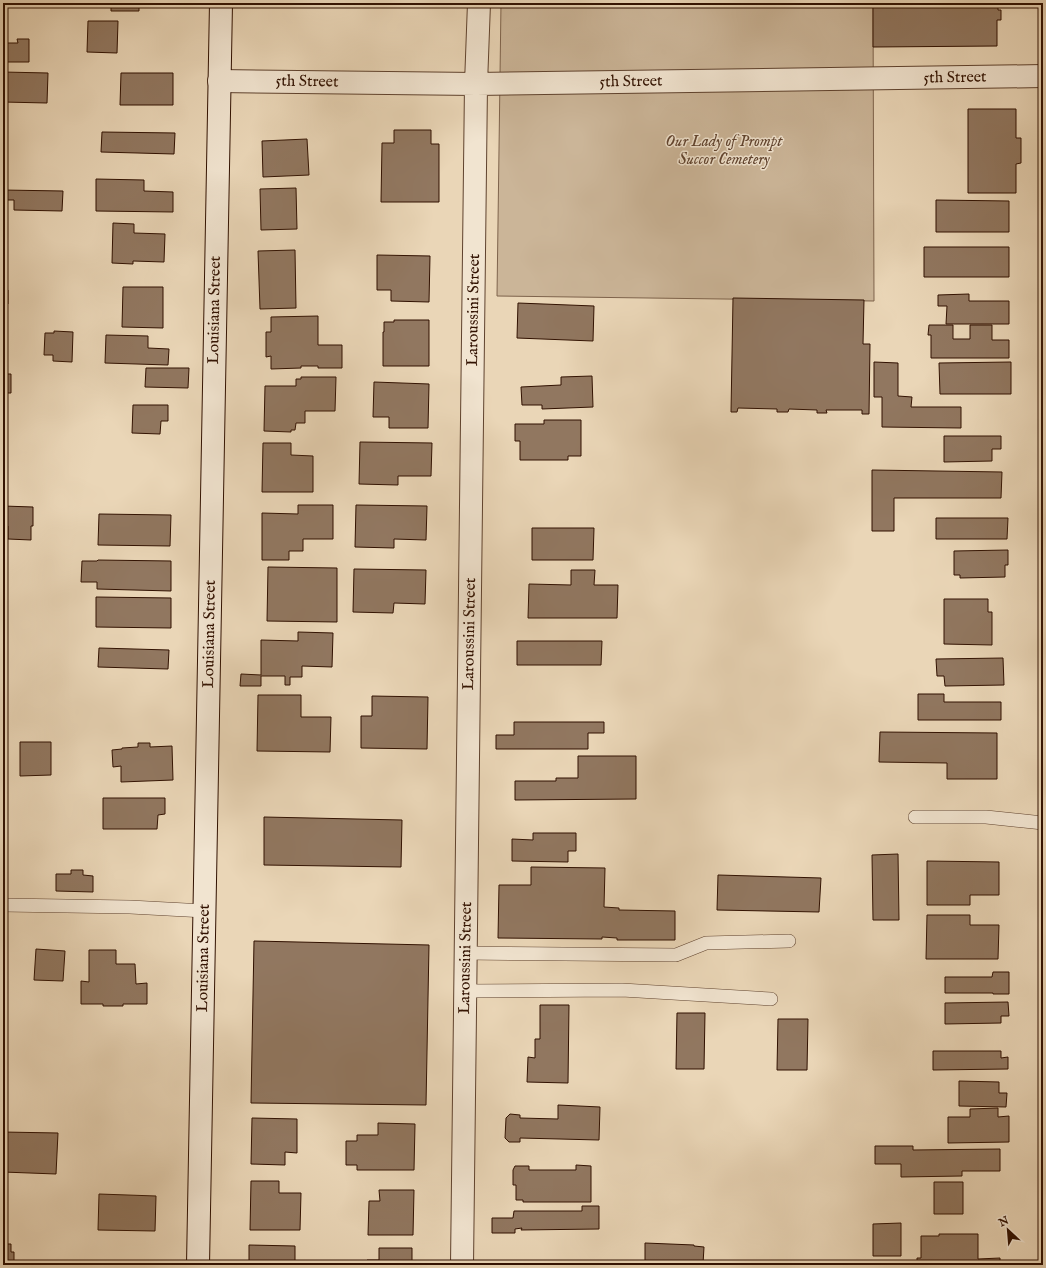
<svg xmlns="http://www.w3.org/2000/svg" width="1046" height="1268" font-family="'IM FELL English',serif">
<rect width="100%" height="100%" fill="#ead6b7"/>
<filter id="stains"><feTurbulence type="fractalNoise" baseFrequency=".005" numOctaves="4"/><feColorMatrix values="0 0 0 0 .2 0 0 0 0 .09 0 0 0 0 .02 0 0 0 .5 -.17"/></filter>
<radialGradient id="worn" r=".72"><stop offset=".6" stop-color="#630" stop-opacity="0"/><stop offset="1" stop-color="#630" stop-opacity=".3"/></radialGradient>
<path fill="#cbb598" stroke="#7e634c" d="M501 3H873L874 301 497 296Z"/>
<path fill="#917760" stroke="#311101" d="M111 3H200V7H139V11H111Z
M873 3H998V10H1001V20H997V46L873 47Z
M88 21H118L117 53 87 52Z
M17 39H29V62H3V43H18Z
M3 72 48 73 47 103 3 102Z
M121 73H173V105H120Z
M968 109H1016V138H1021V163L1016 164V193H968Z
M394 130H431V144H439V202H381L382 143H394Z
M102 132 175 133 174 154 101 152Z
M307 139 309 175 263 177 262 141Z
M96 179 144 180V191L173 192V212L96 211Z
M296 188 297 229 261 230 260 189Z
M3 190 63 191 62 211 14 210V200H3Z
M936 200 1009 201V232H936Z
M113 223 134 224V233L165 234 164 262 133 261V264L112 263Z
M924 247H1009V277H924Z
M295 250 296 308 260 309 258 251Z
M377 255 430 256 429 302 391 301V290H377Z
M123 287H163V328L122 327Z
M3 290H8V304H3Z
M969 294V301H1009V324H946L947 306H938V295Z
M733 298 864 300 863 344H870L869 414H862V410H826L827 413H817V410L789 409 788 412H777V409L738 408 737 412H731Z
M518 303 594 306 593 341 517 338Z
M318 316V345H342V368H318V366H301V368L271 369V356L266 357V332H271V317Z
M394 320H429V366H383V332H384V322H394Z
M929 325H953V339H970V325H992V340H1009V358H931V335H928Z
M54 331 73 332 72 362 53 361V355H44L45 333H54Z
M106 335 148 336V348L169 349 168 365 105 363Z
M874 362 898 363V396L912 397 911 407H961V428L882 427V397H874Z
M1011 362V394H940L939 363Z
M146 368H189L188 388 145 387Z
M3 374H11V393H3Z
M592 376 593 407 542 409V405H522L521 387 561 385V377Z
M301 377H336L335 411H305V423H296L295 430H291V432L264 431 265 386H296V379H301Z
M374 382 429 384 428 428H389V417H373Z
M133 405H168V421H161L160 434 132 433Z
M544 420H581V456H568V460H520V441H515V424H544Z
M944 436H1001V449H992V461L944 462Z
M360 442 432 443 431 476H398V485L359 484Z
M263 443H291V455L313 456V492H262Z
M872 470 1002 472 1001 498H894V531H872Z
M298 505H333V539H303V551H289V560H262V513L298 514Z
M356 505 427 506 426 540 394 539V548L355 547Z
M3 506 33 507V526H31V540L8 539V526H3Z
M99 514 171 515 170 546 98 545Z
M936 518H1008L1007 539H936Z
M532 528H594L593 560H532Z
M1008 550V565H1005V577L960 578V575H954V551Z
M98 560 171 561V591L97 589V582H81L82 561H97Z
M268 567 337 568V622L267 621Z
M354 569 426 570 425 604 394 603 393 613 353 612Z
M571 570H595L594 585H618L617 618H528L529 584 571 585Z
M96 597 171 598V628L96 627Z
M944 599H988V612H992V645L944 644Z
M298 632 333 633 332 667 302 666V677H290V685H285V676H261V686H240L241 674 261 675V640L298 641Z
M517 641H602L601 665H517Z
M99 648 169 650 168 669 98 667Z
M1003 658 1004 685 945 686 944 676H937L936 659Z
M918 694H944V702H1001V720H918Z
M258 695H301V717H331L330 752 257 751Z
M372 696 428 697 427 749 361 748V716H372Z
M514 722H604V733H588V749H496V735H514Z
M880 732 997 733V779H947V763L879 762Z
M20 742H51V775L20 776Z
M138 743H150V747L172 746 173 780 121 782V766L113 767 112 750 122 749V748L138 747Z
M578 756H636V799L515 800V781H556V778H578Z
M103 798H165V814L158 815 157 829H103Z
M264 817 402 820 401 867 264 865Z
M533 833H576V851H568V862L512 861V839L533 840Z
M898 854 899 920H873L872 855Z
M927 861 999 862V895H970V905H927Z
M531 867 605 868 604 907 619 908V910L675 911V940H617V938L602 937V939L498 938 499 885H531Z
M71 870H83V875L93 876V892L56 891V874H71Z
M718 875 821 878 819 912 717 910Z
M927 915H970V925H999L998 959H926Z
M254 941 429 945 426 1105 251 1103Z
M36 949 65 951 63 981 34 980Z
M89 950H116V964H135L136 984 147 983V1004H123V1006H103V1004H81V981L89 982Z
M993 972H1009V994H993V993H945V977H992Z
M1008 1002 1009 1016H1001V1023L945 1024V1003Z
M540 1005H569L568 1083 527 1082 528 1057 535 1058V1039H540Z
M677 1013H705L704 1069H676Z
M778 1019H808L807 1070H777Z
M933 1051H1001V1058L1008 1057V1069L933 1070Z
M959 1081 999 1082V1093H1007L1006 1107 959 1106Z
M558 1105 600 1107 599 1140 520 1138V1142H509L505 1138 506 1118 510 1114 520 1115V1118L558 1119Z
M998 1108V1117L1009 1116V1142L948 1143V1117H970V1109Z
M252 1118 297 1119V1153L285 1152V1165L251 1164Z
M378 1123 415 1124 414 1170H357V1165H346V1141H357V1135H378Z
M3 1132 58 1133 56 1174 3 1172Z
M875 1146H913V1150L1000 1149V1171H962V1176L901 1177V1164H875Z
M576 1165 591 1166V1202H523V1200H516V1185H513V1170L515 1166H529V1170H576Z
M251 1181H279V1193H301L300 1230H250Z
M934 1182H963V1214H934Z
M379 1190H414L413 1235H368L369 1201H380Z
M99 1194 156 1196 155 1231 98 1230Z
M582 1206H599V1229L521 1230 522 1228 515 1229V1233H492V1218H513L514 1211H582Z
M901 1223V1256H873V1224Z
M939 1234H978V1259L1000 1258V1265H917V1258H921V1236H939Z
M645 1243 694 1245V1246L704 1247 703 1264 645 1263Z
M3 1244H11V1252H14V1265H3Z
M249 1245 295 1246V1265H249Z
M379 1248H412V1265H367V1260H379Z"/>
<g fill="none" stroke-linecap="round" stroke-linejoin="round">
<defs>
<path id="lane" d="M915 817H986L1043 823
M3 905 130 907 205 911
M466 953 676 955 706 943 789 941
M465 991 622 990 771 999"/>
<path id="street" d="M219 81 476 84 1043 76
M462 1265 476 84 479 3"/>
<path id="secondary" d="M198 1265 221 3"/>
</defs>
<use href="#lane" stroke="#5f422e" stroke-width="14"/>
<use href="#street" stroke="#5f422e" stroke-width="24"/>
<use href="#secondary" stroke="#311101" stroke-width="24"/>
<use href="#lane" stroke="#f1e4d0" stroke-width="13"/>
<use href="#street" stroke="#f1e4d0" stroke-width="22"/>
<use href="#secondary" stroke="#f1e4d0" stroke-width="22"/>
</g>
<g text-anchor="middle" dominant-baseline="central" stroke-width="3" stroke-linejoin="round" paint-order="stroke">
<g font-size="16" fill="#311101" stroke="#f1e4d0">
<text transform="translate(955 78) rotate(-1)">5th Street</text>
<text transform="translate(307 82) rotate(1)">5th Street</text>
<text transform="translate(631 82) rotate(-1)">5th Street</text>
<text transform="translate(215 310) rotate(-89)">Louisiana Street</text>
<text transform="translate(474 310) rotate(-89)">Laroussini Street</text>
<text transform="translate(210 634) rotate(-89)">Louisiana Street</text>
<text transform="translate(470 634) rotate(-89)">Laroussini Street</text>
<text transform="translate(204 958) rotate(-89)">Louisiana Street</text>
<text transform="translate(466 958) rotate(-89)">Laroussini Street</text>
</g>
<g font-size="16" font-style="italic" fill="#5f422e" stroke="#f1e4d0">
<text x="724" y="142">Our Lady of Prompt<tspan x="724" dy="18">Succor Cemetery</tspan></text>
</g>
</g>
<rect width="1046" height="1268" fill="none" stroke="#ead6b7" stroke-width="16"/>
<rect x="4" y="4" width="1038" height="1260" fill="none" stroke="#311101" stroke-width="2"/>
<rect x="8" y="8" width="1030" height="1252" fill="none" stroke="#311101"/>
<g transform="translate(1008 1230) rotate(334)" stroke="#f1e4d0" stroke-width="3" paint-order="stroke">
<path d="M0-3L7 15L0 10L-7 15Z" fill="#311101"/>
<text y="-6" font-size="11" font-weight="bold" text-anchor="middle" fill="#311101">N</text>
</g>
<rect width="100%" height="100%" filter="url(#stains)"/>
<rect width="100%" height="100%" fill="url(#worn)"/>
</svg>
